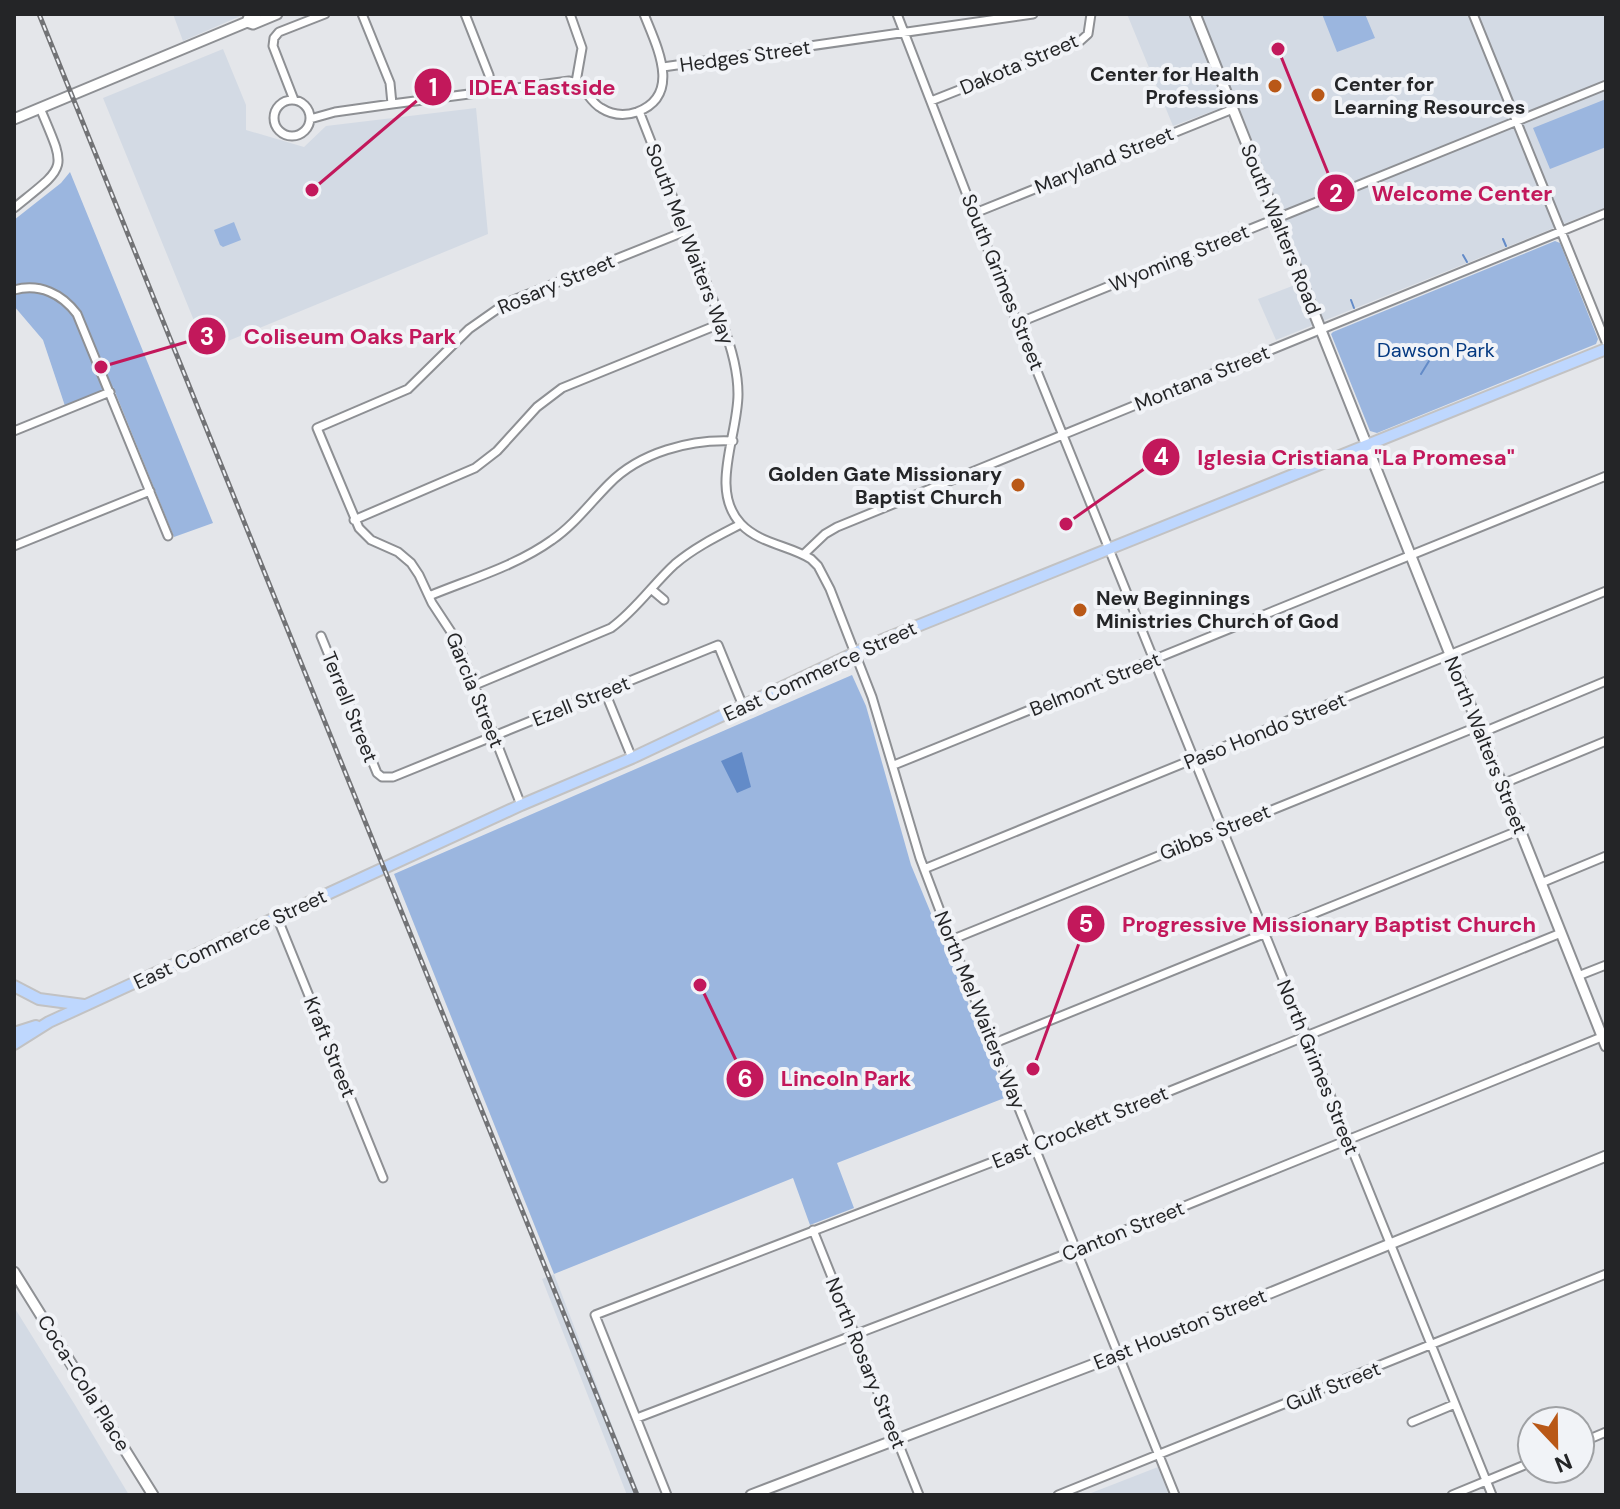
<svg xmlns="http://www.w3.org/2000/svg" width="1620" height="1509" font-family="'DM Sans',sans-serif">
<rect width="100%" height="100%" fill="#e4e6ea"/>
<path fill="#d3dae4" d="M173 14H245L183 41Z
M1127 14H1606V207L1276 340 1258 299 1308 280 1237 102 1173 126Z
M223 49 246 105V130L304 147 326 126 476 108 488 234 206 350 103 98Z
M554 1274 610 1420 640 1495H627L542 1279Z
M14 1307 75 1405 129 1495H14Z
M1158 1467 1169 1495H1086Z"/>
<path fill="#9bb6df" d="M1322 14H1365L1375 38 1337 52Z
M1606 99V147L1550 169 1533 128Z
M70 172 213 523 174 537 113 387 65 406 43 340 14 306V220L61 183Z
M234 222 241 240 223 247 220 245 214 230Z
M1555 241 1560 243 1598 339 1596 344 1377 433 1370 431 1331 334 1333 332Z
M852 675 866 706 911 865 1007 1097 837 1163 854 1208 810 1225 793 1178 554 1274 394 874Z"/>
<path fill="#638bc8" d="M742 752 751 787 737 793 721 761Z"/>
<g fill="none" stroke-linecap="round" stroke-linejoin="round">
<path stroke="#638bc8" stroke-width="2" d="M1503 239 1506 246
M1463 255 1467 262
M1351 300 1354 308
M1421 374 1429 361V351"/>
<defs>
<path id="street" d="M362 14 390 83 392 104
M465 14 489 75 491 91
M570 14 582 48 576 82
M897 14 994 265 1492 1495
M1473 14 1606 342
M663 67 1033 14
M294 100 273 46 274 38 279 32 325 14
M274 118a18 18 0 1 1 36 0a18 18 0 1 1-36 0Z
M931 101 1078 43 1088 34 1091 14
M639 111 722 323C731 346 738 369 738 394 738 436 709 490 741 524 760 544 789 545 811 559L818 566 830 589 872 697 920 858 951 940 1175 1495
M310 119 335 112 392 104 569 81C585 83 588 101 601 108 612 115 625 116 637 112 683 95 656 45 644 14
M14 208C68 164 67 172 40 108
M975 213 1233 109
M14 290C40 283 62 294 77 314L168 536
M1018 323 1606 85
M14 431 110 392
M354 520 475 468 497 451 537 407 562 388 722 323
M14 546 150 491
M804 554 825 534 837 527 1606 213
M651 589 664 600
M429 596C470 579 516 566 552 540 574 525 590 503 609 484 640 452 691 439 733 441
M321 636 377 773 382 777H393L718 645 743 706
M475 685 611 628C636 610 653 584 675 564 695 547 718 536 741 524
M605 692 632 758
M1481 733 1606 681
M894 765 1606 476
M1502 784 1606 741
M521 805 457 641 432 603 419 575 411 563 398 552 371 540 359 528 317 428 408 389 469 329 506 303 686 231
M924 869 1606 591
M1541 883 1606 856
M277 917 383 1178
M951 940 1479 726
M1578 976 1606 965
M992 1044 1520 830
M813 1230 919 1495
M637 1418 1076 1250 1604 1036
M1412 1422 1455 1404
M1580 1443 1606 1432
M667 1495 595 1315 1034 1146 1561 933
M1058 1495 1606 1274
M1452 1495 1532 1462"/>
<path id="secondary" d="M1195 14 1606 1046
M247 22 253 24 277 14
M14 119 247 22 249 17 256 14
M14 1272 153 1495
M751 1495 1118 1355 1606 1156"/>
<path id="primary" d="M14 986 39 999 84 1005
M14 1033 36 1026
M14 1044 49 1022 521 805 632 758 880 641 1606 349"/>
</defs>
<use href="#street" stroke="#8e9094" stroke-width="11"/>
<use href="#secondary" stroke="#8e9094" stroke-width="13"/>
<use href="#primary" stroke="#c2c2c3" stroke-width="14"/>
<use href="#street" stroke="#fff" stroke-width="7"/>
<use href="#secondary" stroke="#fff" stroke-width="9"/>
<use href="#primary" stroke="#bed7fe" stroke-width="10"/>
<defs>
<path id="rail" d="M39 14 637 1495"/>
</defs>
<use href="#rail" stroke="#727376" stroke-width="5"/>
<use href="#rail" stroke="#f1f3f7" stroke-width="2" stroke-dasharray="6" stroke-linecap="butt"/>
</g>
<g fill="#b95817" stroke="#f1f3f7" stroke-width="3">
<circle cx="1275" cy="86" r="8"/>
<circle cx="1318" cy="95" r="8"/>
<circle cx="1018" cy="485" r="8"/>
<circle cx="1080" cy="610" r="8"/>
</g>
<g text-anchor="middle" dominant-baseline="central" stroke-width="8" stroke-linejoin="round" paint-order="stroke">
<g font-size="20" fill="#242527" stroke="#f1f3f7">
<text transform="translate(745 56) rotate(-8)">Hedges Street</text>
<text transform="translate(1019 64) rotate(-23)">Dakota Street</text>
<text transform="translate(1104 160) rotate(-22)">Maryland Street</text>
<text transform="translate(1281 229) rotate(68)">South Walters Road</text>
<text transform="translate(690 244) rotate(69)">South Mel Waiters Way</text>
<text transform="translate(1179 258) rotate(-22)">Wyoming Street</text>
<text transform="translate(1003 282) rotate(68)">South Grimes Street</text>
<text transform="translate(556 284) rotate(-23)">Rosary Street</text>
<text transform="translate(1202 378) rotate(-22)">Montana Street</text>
<text transform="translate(820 671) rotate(-25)">East Commerce Street</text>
<text transform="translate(1095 684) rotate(-22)">Belmont Street</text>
<text transform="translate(475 690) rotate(68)">Garcia Street</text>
<text transform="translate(581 701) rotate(-22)">Ezell Street</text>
<text transform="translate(350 707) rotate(68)">Terrell Street</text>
<text transform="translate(1265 731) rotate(-22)">Paso Hondo Street</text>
<text transform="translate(1486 745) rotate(68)">North Walters Street</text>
<text transform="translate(1215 832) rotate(-22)">Gibbs Street</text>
<text transform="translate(230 939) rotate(-25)">East Commerce Street</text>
<text transform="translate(980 1010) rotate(68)">North Mel Waiters Way</text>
<text transform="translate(330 1047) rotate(68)">Kraft Street</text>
<text transform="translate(1318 1067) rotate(68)">North Grimes Street</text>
<text transform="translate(1080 1127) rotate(-22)">East Crockett Street</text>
<text transform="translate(1123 1231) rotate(-22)">Canton Street</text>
<text transform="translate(1180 1329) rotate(-22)">East Houston Street</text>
<text transform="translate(866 1363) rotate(68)">North Rosary Street</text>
<text transform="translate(84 1383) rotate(58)">Coca-Cola Place</text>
<text transform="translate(1333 1386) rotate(-22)">Gulf Street</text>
</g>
<g font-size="20" font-weight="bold" fill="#242527" stroke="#f1f3f7" text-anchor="end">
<text x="1259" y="74">Center for Health<tspan x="1259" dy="23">Professions</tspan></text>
<text x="1334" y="84" text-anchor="start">Center for<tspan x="1334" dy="23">Learning Resources</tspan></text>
<text x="1002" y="474">Golden Gate Missionary<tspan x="1002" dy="23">Baptist Church</tspan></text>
<text x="1096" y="598" text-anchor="start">New Beginnings<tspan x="1096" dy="23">Ministries Church of God</tspan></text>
</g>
<g font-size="20" fill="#043981" stroke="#f1f3f7">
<text x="1436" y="350">Dawson Park</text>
</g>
</g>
<path fill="none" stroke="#c2185b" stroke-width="3" d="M312 190L433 87M1278 49L1336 193M101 367L207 336M1066 524L1161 457M1033 1069L1086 924M700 985L745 1079"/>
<g fill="#c2185b" stroke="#f1f3f7" stroke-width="3">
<circle cx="312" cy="190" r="8"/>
<circle cx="1278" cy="49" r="8"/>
<circle cx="101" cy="367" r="8"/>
<circle cx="1066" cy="524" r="8"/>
<circle cx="1033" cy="1069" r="8"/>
<circle cx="700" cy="985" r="8"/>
<circle cx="433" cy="87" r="20"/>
<circle cx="1336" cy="193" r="20"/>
<circle cx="207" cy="336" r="20"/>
<circle cx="1161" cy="457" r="20"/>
<circle cx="1086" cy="924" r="20"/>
<circle cx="745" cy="1079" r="20"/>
</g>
<g font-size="24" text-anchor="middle" font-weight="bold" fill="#fff">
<text x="433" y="96">1</text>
<text x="1336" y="202">2</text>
<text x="207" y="345">3</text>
<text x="1161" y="465">4</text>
<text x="1086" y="932">5</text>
<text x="745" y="1087">6</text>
</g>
<g font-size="22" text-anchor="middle" font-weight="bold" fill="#c2185b" stroke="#f1f3f7" stroke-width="8" stroke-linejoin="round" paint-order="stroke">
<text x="542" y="95">IDEA Eastside</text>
<text x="1462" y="201">Welcome Center</text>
<text x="350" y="344">Coliseum Oaks Park</text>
<text x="1356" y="465">Iglesia Cristiana "La Promesa"</text>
<text x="1329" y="932">Progressive Missionary Baptist Church</text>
<text x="846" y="1086">Lincoln Park</text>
</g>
<rect width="1620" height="1509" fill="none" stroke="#242527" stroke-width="32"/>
<g transform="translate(1556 1445) rotate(158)"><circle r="38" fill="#f1f3f7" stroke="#9fa1a4" stroke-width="2"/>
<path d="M0-6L14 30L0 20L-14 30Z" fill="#b95817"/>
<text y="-12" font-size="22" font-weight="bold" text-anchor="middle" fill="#242527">N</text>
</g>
</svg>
